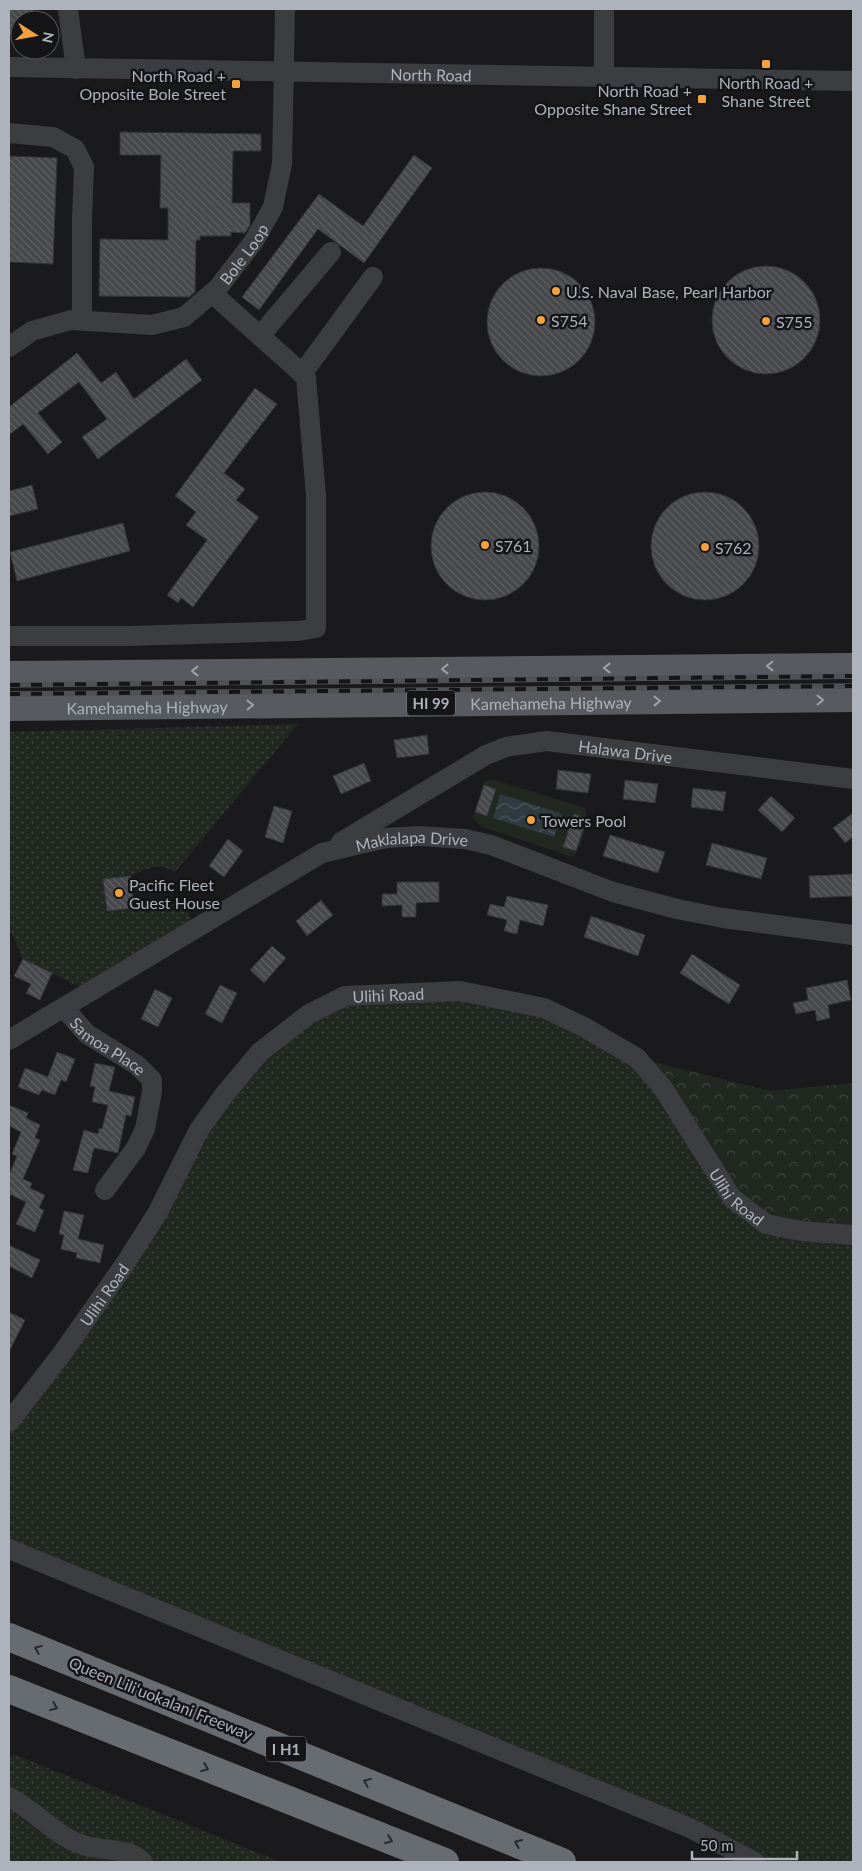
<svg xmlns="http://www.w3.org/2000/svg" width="862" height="1871" font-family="Lato,sans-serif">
<defs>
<pattern id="grass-dots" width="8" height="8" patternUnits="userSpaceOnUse" patternTransform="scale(1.25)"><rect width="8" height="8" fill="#202820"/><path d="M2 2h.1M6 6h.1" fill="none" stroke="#3e453e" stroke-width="1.8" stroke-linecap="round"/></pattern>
<pattern id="park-crowns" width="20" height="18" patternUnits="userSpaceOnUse" patternTransform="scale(1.25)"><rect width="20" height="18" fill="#202820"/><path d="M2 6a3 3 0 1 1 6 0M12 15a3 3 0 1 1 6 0" fill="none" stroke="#3e453e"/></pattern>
<pattern id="water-waves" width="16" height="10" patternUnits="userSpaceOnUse" patternTransform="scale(1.25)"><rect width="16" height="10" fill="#303b41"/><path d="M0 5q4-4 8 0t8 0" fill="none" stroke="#4b555a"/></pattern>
<pattern id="building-back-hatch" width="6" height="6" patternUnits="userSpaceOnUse" patternTransform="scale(1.25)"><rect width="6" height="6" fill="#47484c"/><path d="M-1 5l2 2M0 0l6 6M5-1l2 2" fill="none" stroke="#5f6064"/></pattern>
</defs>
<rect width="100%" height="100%" fill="#1a1a1c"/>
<path fill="url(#grass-dots)" d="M298 724 175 872C154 861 151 869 131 875 123 878 112 878 104 879L107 911 159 904H186L194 930 90 992 23 959 9 928V732Z
M460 991 584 1027 853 1235V1862H755L9 1549V1422L260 1052 345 996Z
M13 1754 281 1862H9V1758Z"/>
<path fill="url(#park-crowns)" d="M637 1058 771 1091 853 1083V1235L801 1231 732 1198Z"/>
<path fill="#202820" d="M492 779 585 808C589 820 582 849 572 857L480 826 473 817 484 782Z"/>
<path fill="url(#water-waves)" d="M500 794 562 814 554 837 493 818Z"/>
<path fill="url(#building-back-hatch)" stroke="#343538" d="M9 9H33V20H20V36H9Z
M120 132 261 134V151H233L232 203H250V225L245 233 231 232V236H200V240H196L195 292 189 297 99 296 100 239 168 240V208H160L161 155H120Z
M414 155 432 168 364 263 318 229 259 310 242 297 319 194 363 226Z
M9 156 57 158 53 264 9 262Z
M712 320a54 54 0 1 1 108 0a54 54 0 1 1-108 0Z
M487 322a54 54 0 1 1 108 0a54 54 0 1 1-108 0Z
M77 353 101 383 116 372 134 399 186 359 202 380 98 459 82 437 107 419 79 382 38 413 62 442 48 454 23 424 9 435V407Z
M255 388 277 404 224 473 245 489 236 500 259 517 193 607 181 598 178 603 167 595 207 540 186 525 196 512 175 496Z
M32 485 38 509 9 516V491Z
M651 546a54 54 0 1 1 108 0a54 54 0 1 1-108 0Z
M431 546a54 54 0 1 1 108 0a54 54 0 1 1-108 0Z
M123 523 130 551 17 581 10 552Z
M427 735 429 754 397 758 394 740Z
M364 763 371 781 341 794 333 776Z
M558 770 591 774 588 793 556 789Z
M625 780 658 784 655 803 623 799Z
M484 785 496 789 487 816 475 812Z
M693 788 726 792 723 811 691 807Z
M771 796 795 818 782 832 758 810Z
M274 806 292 811 283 843 265 837Z
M853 813V837L845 843 833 828Z
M574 814 587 818 576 851 563 847Z
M610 835 665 852 658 873 603 856Z
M228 839 243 851 224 877 209 866Z
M712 843 767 858 761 879 706 865Z
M853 874V896L810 898 809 876Z
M131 876 134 908 107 911 103 879Z
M397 882H439V902L416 903V917H402V905L382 906V894H397Z
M507 896 548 905 543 926 520 920 517 934 504 931 507 920 487 915 490 904 504 907Z
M321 900 333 915 307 936 296 921Z
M591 916 645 935 638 956 584 937Z
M272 946 286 958 264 983 250 970Z
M692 954 740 985 729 1004 680 973Z
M23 959 52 973 40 1000 26 993 31 984 14 976Z
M847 980 851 1000 828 1005 830 1018 817 1021 815 1010 796 1014 793 1003 808 1000 806 988Z
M220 985 237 993 222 1023 205 1014Z
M155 989 172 998 158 1027 141 1019Z
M57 1052 75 1059 66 1082 61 1080 55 1095 42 1090 39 1095 18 1087 25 1068 48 1077Z
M95 1063 115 1067 109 1091 135 1097 131 1116 126 1115 118 1153 94 1148 88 1173 73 1170 84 1130 98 1134 99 1128 102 1129 108 1105 92 1102 95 1087 90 1086Z
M9 1105 28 1113 26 1118 40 1125 35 1138 40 1140 23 1179 32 1183 30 1188 45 1195 39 1208 44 1210 35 1232 16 1224 26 1202 9 1194V1175L17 1156 12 1154 21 1132 9 1126Z
M64 1211 84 1215 78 1239 104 1245 100 1263 76 1258 77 1253 61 1249 64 1235 59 1234Z
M9 1245 40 1260 32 1278 9 1266Z
M9 1312 25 1320 9 1352Z"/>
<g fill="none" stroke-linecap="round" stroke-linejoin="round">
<g stroke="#3b3d41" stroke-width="20">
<path d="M68 9 76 69"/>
<path id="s1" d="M9 67 853 81"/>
<path d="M604 78V9"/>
<path d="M9 133 53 137 75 149 84 167 82 219V320"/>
<path d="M260 336 331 252"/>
<path id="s2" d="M9 347 32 331 71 320 152 325 184 317 218 288 254 241 273 207 282 164 285 9"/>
<path d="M302 374 373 277"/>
<path d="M9 636H128L298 631 316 628V496L306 377 212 293"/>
<path id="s3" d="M341 842 486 755 506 747 547 741 853 779"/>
<path id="s4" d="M64 1008 87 1034 137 1065 152 1080V1091L145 1129 136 1148 105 1190"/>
<path id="s5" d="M9 1040 322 853 386 838 420 836 465 839 491 845 613 892 677 909 723 918 853 935"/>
<path id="s6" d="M9 1422 61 1355 125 1264 158 1212 199 1130 224 1095 260 1052 309 1014 345 996 460 991 544 1008 584 1027 637 1058 663 1088 732 1198 766 1224 801 1231 853 1235"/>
<path d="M9 1549 690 1828 755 1862"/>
<path d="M9 1797C33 1809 55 1835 80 1844 100 1852 127 1846 143 1862"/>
</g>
<g stroke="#575a60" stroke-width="26">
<path d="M9 674 853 666"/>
<path id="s7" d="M9 708 853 699"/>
</g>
<path stroke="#676b72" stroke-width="28" d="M9 1637 562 1862
M9 1689 445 1862"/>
<defs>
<path id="rail" d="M9 685 853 676
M9 694 853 686"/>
</defs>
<use href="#rail" stroke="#4e5156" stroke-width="5.5"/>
<use href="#rail" stroke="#151518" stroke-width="4" stroke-dasharray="11" stroke-linecap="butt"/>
</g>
<defs><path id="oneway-chevron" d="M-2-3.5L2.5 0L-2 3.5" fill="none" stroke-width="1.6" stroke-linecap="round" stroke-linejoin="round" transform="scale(1.25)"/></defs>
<g stroke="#9ca1aa">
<use href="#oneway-chevron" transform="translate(770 666) rotate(180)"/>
<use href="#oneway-chevron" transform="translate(607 668) rotate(180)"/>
<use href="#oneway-chevron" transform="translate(445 669) rotate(180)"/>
<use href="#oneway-chevron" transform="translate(195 671) rotate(180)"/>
<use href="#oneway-chevron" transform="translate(820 700) rotate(-1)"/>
<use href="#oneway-chevron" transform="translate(657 701)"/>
<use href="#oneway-chevron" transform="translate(250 705) rotate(-1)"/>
</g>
<g stroke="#2a2a2e">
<use href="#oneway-chevron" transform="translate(38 1649) rotate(-158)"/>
<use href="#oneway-chevron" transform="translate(54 1707) rotate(22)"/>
<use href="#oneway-chevron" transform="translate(205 1768) rotate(22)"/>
<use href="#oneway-chevron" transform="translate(367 1782) rotate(-158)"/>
<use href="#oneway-chevron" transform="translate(389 1840) rotate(21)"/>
<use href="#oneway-chevron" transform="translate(518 1843) rotate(-157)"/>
</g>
<g fill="#f1a23d" stroke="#151518" stroke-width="2">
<rect x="761" y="59" width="10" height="10" rx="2.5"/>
<rect x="231" y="79" width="10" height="10" rx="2.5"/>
<rect x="697" y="94" width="10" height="10" rx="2.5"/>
<circle cx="556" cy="291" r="5"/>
<circle cx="541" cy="320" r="5"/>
<circle cx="766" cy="321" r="5"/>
<circle cx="485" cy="545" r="5"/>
<circle cx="705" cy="547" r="5"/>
<circle cx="531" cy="820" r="5"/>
<circle cx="119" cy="893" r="5"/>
</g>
<g text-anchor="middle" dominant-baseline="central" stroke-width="5" stroke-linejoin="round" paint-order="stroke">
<g fill="#151518" stroke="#7f848b" stroke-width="1">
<rect x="407" y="690.5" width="48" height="25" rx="4"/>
<rect x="266" y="1736.5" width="40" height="25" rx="4"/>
</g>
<g font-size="15" font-weight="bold" fill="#adb3bc">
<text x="431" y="703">HI 99</text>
<text x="286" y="1749">I H1</text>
</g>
<g font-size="16" fill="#adb3bc" stroke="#151518" text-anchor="start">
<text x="226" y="75" text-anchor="end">North Road +<tspan x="226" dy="18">Opposite Bole Street</tspan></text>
<text x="766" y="82" text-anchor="middle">North Road +<tspan x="766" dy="18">Shane Street</tspan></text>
<text x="692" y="90" text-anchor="end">North Road +<tspan x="692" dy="18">Opposite Shane Street</tspan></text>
<text x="566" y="291">U.S. Naval Base, Pearl Harbor</text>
<text x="551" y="320">S754</text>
<text x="776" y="321">S755</text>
<text x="495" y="545">S761</text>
<text x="715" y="547">S762</text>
<text x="541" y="820">Towers Pool</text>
<text x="129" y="884">Pacific Fleet<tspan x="129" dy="18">Guest House</tspan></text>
</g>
<g font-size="16" fill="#adb3bc" stroke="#151518">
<text stroke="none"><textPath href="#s1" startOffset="422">North Road</textPath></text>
<text stroke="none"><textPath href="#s2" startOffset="270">Bole Loop</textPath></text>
<text stroke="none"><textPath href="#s7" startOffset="542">Kamehameha Highway</textPath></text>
<text stroke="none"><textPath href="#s7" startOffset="138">Kamehameha Highway</textPath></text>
<text stroke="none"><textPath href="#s3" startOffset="311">Halawa Drive</textPath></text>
<text stroke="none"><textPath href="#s5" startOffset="456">Maklalapa Drive</textPath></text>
<text stroke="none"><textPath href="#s6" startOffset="594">Ulihi Road</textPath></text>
<text stroke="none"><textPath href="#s4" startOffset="59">Samoa Place</textPath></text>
<text stroke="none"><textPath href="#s6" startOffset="1029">Ulihi Road</textPath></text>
<text stroke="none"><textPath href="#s6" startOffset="159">Ulihi Road</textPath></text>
<text transform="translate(161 1698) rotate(22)">Queen Liliʻuokalani Freeway</text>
</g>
</g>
<rect width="862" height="1871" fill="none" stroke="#adb3bc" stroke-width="20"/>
<g transform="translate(35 35) rotate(101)"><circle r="24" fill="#151518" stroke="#52545a"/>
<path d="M0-4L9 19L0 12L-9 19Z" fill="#f1a23d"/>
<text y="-8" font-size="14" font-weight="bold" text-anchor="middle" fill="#adb3bc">N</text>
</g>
<path d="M692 1851v8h105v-8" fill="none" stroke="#adb3bc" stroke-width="2.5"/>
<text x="700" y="1851" font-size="15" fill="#adb3bc" stroke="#151518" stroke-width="4" paint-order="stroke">50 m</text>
</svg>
